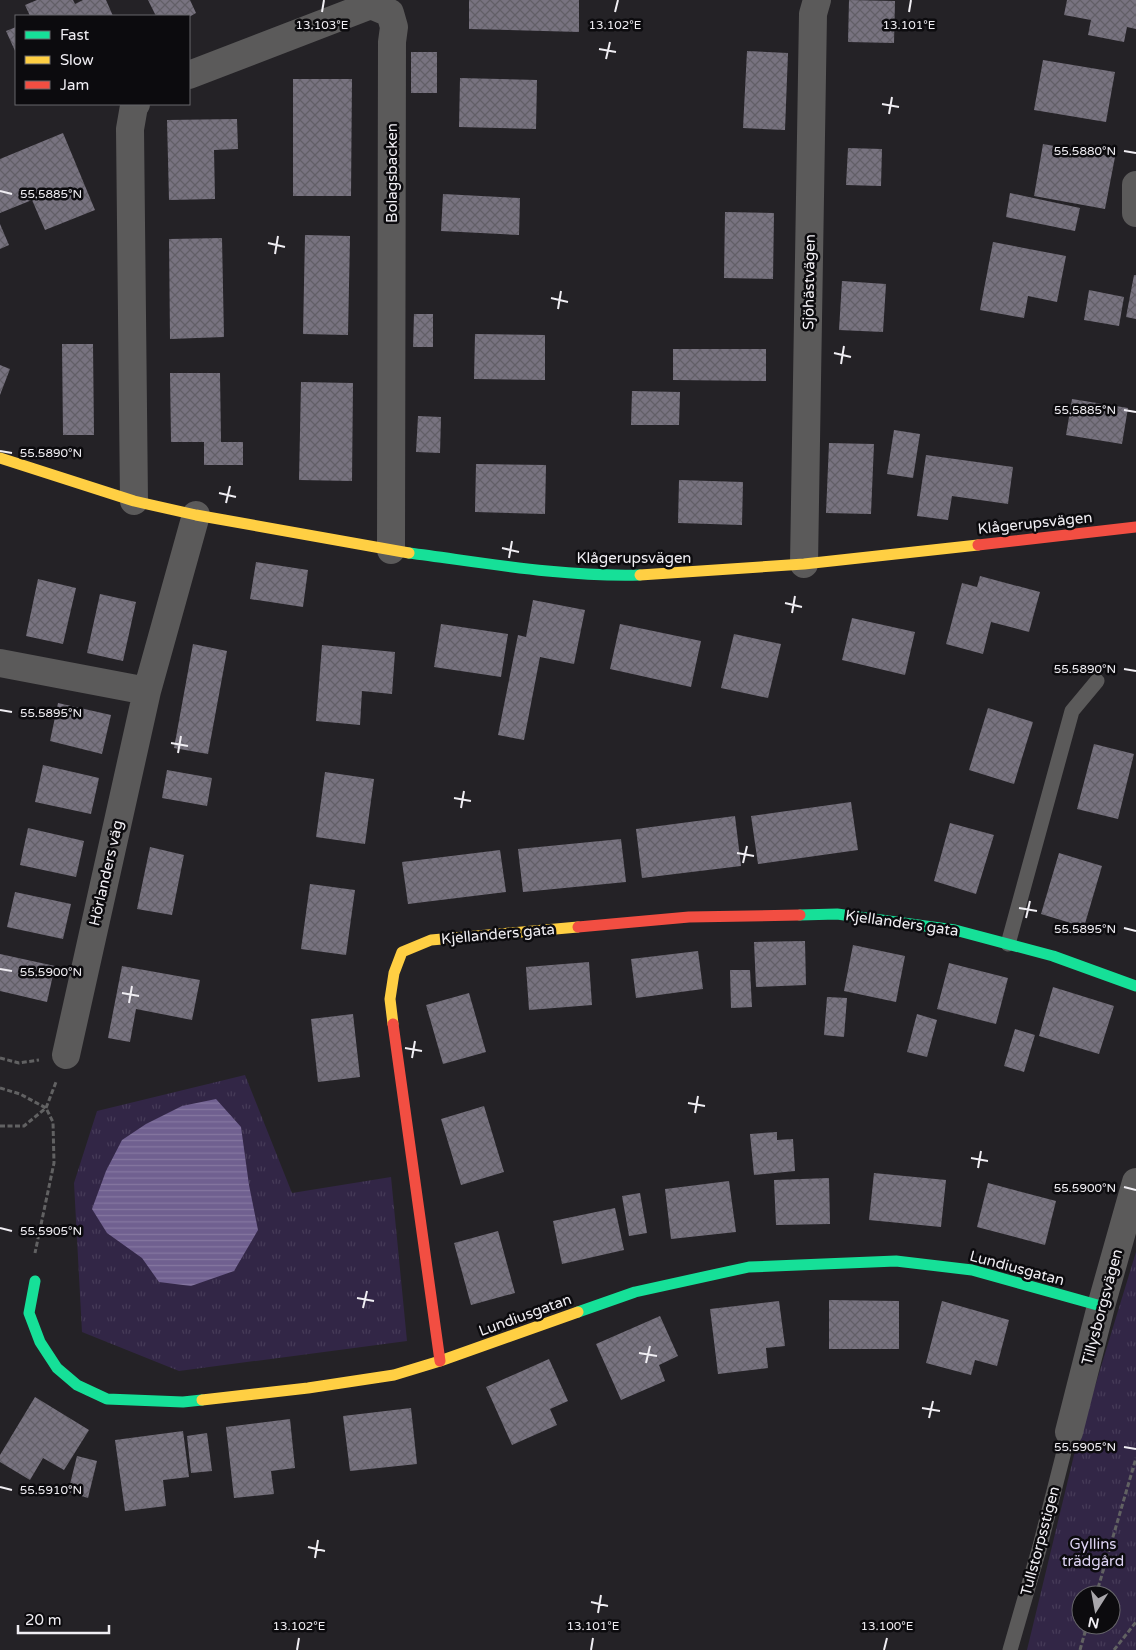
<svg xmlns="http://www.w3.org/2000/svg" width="1136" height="1650" font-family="'Varela Round',sans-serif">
<defs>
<pattern id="grass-tufts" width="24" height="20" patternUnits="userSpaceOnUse" patternTransform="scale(1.25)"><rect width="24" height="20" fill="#322646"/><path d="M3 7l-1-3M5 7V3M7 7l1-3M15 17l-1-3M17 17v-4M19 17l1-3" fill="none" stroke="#463b58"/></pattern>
<pattern id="water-rules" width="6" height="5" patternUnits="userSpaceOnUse" patternTransform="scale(1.25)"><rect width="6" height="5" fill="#706090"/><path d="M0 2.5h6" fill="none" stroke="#8577a0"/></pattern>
<pattern id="building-cross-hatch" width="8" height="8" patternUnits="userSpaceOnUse" patternTransform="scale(1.25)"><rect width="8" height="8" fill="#787380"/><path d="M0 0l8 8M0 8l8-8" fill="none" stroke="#625f67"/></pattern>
</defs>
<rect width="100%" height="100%" fill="#242226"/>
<path fill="url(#grass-tufts)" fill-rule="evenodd" d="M245 1075 292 1193 391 1177 407 1341 179 1371 82 1332 74 1183 97 1111Z
M1136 1252V1650H1027L1074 1455ZM1081 1595H1111V1625H1081Z"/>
<path fill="url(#water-rules)" d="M216 1099 241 1127 249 1185 258 1230 234 1271 191 1286 159 1282 142 1258 107 1233 92 1209 106 1171 122 1140 146 1124 182 1106Z"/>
<path fill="url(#building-cross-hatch)" d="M37 0H73L75 4 83 0H106L113 16H30L25 5Z
M148 0H190L196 13 189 17 156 16Z
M469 0H579V32L469 29Z
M849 0 895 1 894 43 848 42Z
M1067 0H1136V29L1127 27 1124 42 1088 35 1091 20 1064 15Z
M16 27V53L6 31Z
M747 51 788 53 785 130 743 128Z
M411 52H437V93H411Z
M1043 60 1115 72 1106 122 1034 110Z
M460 78 537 80 536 129 459 127Z
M293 79H352L351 196H293Z
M237 119 238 149 214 150 215 199 169 200 167 120Z
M63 133 95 210 45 230 32 200 0 213V159Z
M1043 144 1115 157 1105 209 1034 196Z
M848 148 882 149 881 186 846 185Z
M1010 193 1080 208 1075 231 1006 217Z
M443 194 520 198 519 235 441 231Z
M725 212 774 213 773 279 724 278Z
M0 224 9 245 0 249Z
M305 235 350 236 348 335 303 334Z
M222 238 224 337 170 339 169 239Z
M993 242 1066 256 1057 302 1028 296 1024 318 980 310Z
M1134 275H1136V319L1126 317Z
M842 281 886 284 883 332 839 330Z
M1089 290 1124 297 1119 326 1084 320Z
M414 314H433V347H413Z
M475 334 545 335V380L474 379Z
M62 344H93L94 435H63Z
M673 349H766V381L673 380Z
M0 365 10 369 0 395Z
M170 373H220L221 442H243V465H204V442H171Z
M301 382 353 383 352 481 299 480Z
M632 391 680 392 679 425H631Z
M1072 399 1128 408 1122 444 1066 435Z
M418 416 441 417 440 453 416 452Z
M894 430 920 434 913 478 887 474Z
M829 443 874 444 871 514 826 513Z
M926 455 1013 467 1008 504 952 496 948 520 917 516Z
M476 464 546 465 545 514 475 512Z
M679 480 743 482 742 525 678 523Z
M256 562 308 570 303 607 250 599Z
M980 576 1040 592 1029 632 991 622 983 654 946 644 962 583 977 587Z
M38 579 76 588 63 644 26 636Z
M100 594 136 602 123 661 87 653Z
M533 600 585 610 574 664 540 657 524 740 498 735 518 635 526 637Z
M852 618 915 632 905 675 842 660Z
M441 624 508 634 501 677 434 667Z
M620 624 701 641 691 687 610 669Z
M734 634 781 644 768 698 721 688Z
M193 644 227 651 208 754 174 748Z
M322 645 395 652 392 694 362 691 360 725 316 721Z
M58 703 111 715 102 754 50 741Z
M988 708 1033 722 1014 784 969 770Z
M1094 744 1134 754 1118 819 1077 809Z
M43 765 99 778 91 814 35 802Z
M167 770 212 778 207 806 162 798Z
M325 772 374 779 365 844 316 837Z
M851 802 858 850 758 864 751 816Z
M735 816 741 866 642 878 636 829Z
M950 823 994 835 976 894 934 881Z
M28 828 84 841 76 877 20 865Z
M621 839 626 882 523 892 518 849Z
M150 847 184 855 172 915 137 909Z
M500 850 506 892 408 904 402 862Z
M1059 853 1102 866 1084 927 1041 914Z
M310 884 355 890 346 955 301 949Z
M15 892 71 904 63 939 7 927Z
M805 941 806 985 756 987 754 942Z
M853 945 905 956 896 1002 844 991Z
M698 951 703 989 636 998 631 959Z
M0 954 55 966 47 1002 0 991Z
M589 962 592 1005 529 1010 526 967Z
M949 963 1008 978 996 1024 937 1009Z
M122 966 200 980 192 1020 136 1009 130 1042 108 1038Z
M730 970H750L752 1007 731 1008Z
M1053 987 1114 1006 1099 1054 1039 1036Z
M469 993 486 1052 443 1064 426 1005Z
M827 997 847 998 844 1037 824 1035Z
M353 1014 360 1077 318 1082 311 1019Z
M917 1014 937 1020 927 1057 907 1052Z
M1015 1029 1035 1035 1024 1072 1004 1066Z
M484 1106 504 1172 461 1185 441 1119Z
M777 1132V1140L793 1139 795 1171 754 1175 750 1134Z
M874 1173 946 1180 941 1227 869 1220Z
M829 1178 830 1224 776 1225 774 1180Z
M729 1181 736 1232 671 1239 665 1189Z
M988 1183 1056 1201 1045 1245 977 1227Z
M640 1193 647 1233 629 1236 622 1196Z
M615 1208 624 1250 562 1264 553 1221Z
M498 1231 515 1293 471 1305 454 1243Z
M829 1300 899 1301V1349H829Z
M779 1301 785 1346 766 1348 768 1368 718 1374 710 1309Z
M942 1301 1009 1320 997 1366 975 1360 971 1375 926 1363Z
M660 1316 678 1356 659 1365 665 1381 621 1400 596 1344Z
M549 1359 568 1401 550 1409 557 1425 512 1445 486 1387Z
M35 1397 89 1430 64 1470 43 1458 30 1480 0 1462V1455Z
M411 1408 417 1464 350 1471 343 1416Z
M290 1419 295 1468 271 1471 274 1494 234 1498 226 1427Z
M183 1431 189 1477 163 1480 166 1506 125 1511 115 1440Z
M207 1433 212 1471 191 1473 187 1436Z
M77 1456 97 1461 88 1498 68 1492Z"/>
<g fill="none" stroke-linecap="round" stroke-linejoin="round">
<path stroke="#616162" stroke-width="3" stroke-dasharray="5 2.5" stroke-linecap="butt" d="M0 1058 19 1063 39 1060
M0 1088 20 1094 46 1108 53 1122 54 1163 35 1253
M0 1126H24L46 1108 56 1082
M1096 1595 1136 1458
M1080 1650 1087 1625
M1114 1650 1136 1622"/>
<path stroke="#5b5a5a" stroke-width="15" d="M1008 944 1072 711 1097 681
M1010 1650 1040 1546 1069 1432"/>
<path stroke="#5b5a5a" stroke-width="28" d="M189 75 371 5 390 13 394 27 392 42 391 550
M1136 185V213
M134 501 130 129 134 106 136 104
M804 564 813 14 817 0
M0 663 147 691
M66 1055 147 691 196 515
M1069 1432 1101 1306 1136 1182"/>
<path stroke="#16e098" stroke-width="11" d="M409 553C486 563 562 577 640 575
M800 915 837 914 955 930 1053 956 1136 986
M35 1281 29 1313 40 1342 57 1368 77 1385 107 1399 183 1402 202 1400
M578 1312 635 1292 749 1267 896 1261 972 1270 1101 1306"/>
<path stroke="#ffcf43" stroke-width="11" d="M0 458 134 501 196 515 409 553
M640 575 804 564 978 545
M393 1024 390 999 394 973 402 952 431 940 578 927
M202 1400 308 1388 394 1375 440 1361 578 1312"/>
<path stroke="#f24e42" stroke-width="11" d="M978 545 1136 527
M578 927 689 917 800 915
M393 1024 440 1361"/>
</g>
<path fill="none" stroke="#f0eef3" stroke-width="2" d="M322 12 324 0M615 12 618 0M909 12 911 0M599 49 616 52M606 59 610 42M882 104 899 107M889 114 892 97M1124 151 1136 153M0 191 12 194M268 243 285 247M275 254 278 236M551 298 568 302M558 309 561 291M834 353 851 357M841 364 844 346M1124 410 1136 412M0 451 12 453M219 493 236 497M226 503 230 486M502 548 519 552M509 558 512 541M785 603 802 607M792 613 795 596M1124 669 1136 671M0 710 12 712M171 743 188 746M178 753 181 736M454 798 471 801M461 808 464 791M737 853 754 856M743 863 747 846M1019 908 1037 911M1026 918 1030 901M1124 928 1136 931M0 969 12 971M122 993 139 996M129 1003 132 986M405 1048 422 1051M412 1058 415 1041M688 1103 705 1106M695 1113 698 1096M971 1158 988 1161M978 1168 981 1151M1124 1187 1136 1190M0 1228 12 1231M357 1298 374 1301M363 1308 367 1291M639 1353 657 1356M646 1363 650 1346M922 1408 940 1411M929 1418 933 1401M1124 1447 1136 1449M0 1487 12 1490M308 1547 325 1551M315 1558 318 1540M591 1602 608 1606M598 1613 601 1595M297 1650 299 1638M591 1650 593 1638M884 1650 887 1638"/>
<g text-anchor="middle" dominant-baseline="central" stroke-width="5" stroke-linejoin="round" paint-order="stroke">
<g font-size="15" fill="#f0eef3" stroke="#0c0b0e">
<text transform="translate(392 173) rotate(-90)">Bolagsbacken</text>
<text transform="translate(809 282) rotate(-89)">Sjöhästvägen</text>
<text transform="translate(1035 523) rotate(-6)">Klågerupsvägen</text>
<text x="634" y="558">Klågerupsvägen</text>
<text transform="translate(106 873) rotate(-77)">Hörlanders väg</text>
<text transform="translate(902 923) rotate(8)">Kjellanders gata</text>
<text transform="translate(498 934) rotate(-5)">Kjellanders gata</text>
<text transform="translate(1017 1268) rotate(15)">Lundiusgatan</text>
<text transform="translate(1102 1307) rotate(-75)">Tillysborgsvägen</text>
<text transform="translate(525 1315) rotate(-20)">Lundiusgatan</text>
<text transform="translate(1040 1541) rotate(-75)">Tullstorpsstigen</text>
</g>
<g font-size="15" fill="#ded4f4" stroke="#0c0b0e">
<text x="1093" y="1544">Gyllins<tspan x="1093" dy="17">trädgård</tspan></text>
</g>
</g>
<g font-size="12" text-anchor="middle" fill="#f0eef3" stroke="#0c0b0e" stroke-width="5" stroke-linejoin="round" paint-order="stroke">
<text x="615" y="29">13.102°E</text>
<text x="322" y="29">13.103°E</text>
<text x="909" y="29">13.101°E</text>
<text x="1085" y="155">55.5880°N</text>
<text x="51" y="198">55.5885°N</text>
<text x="1085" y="414">55.5885°N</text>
<text x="51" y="457">55.5890°N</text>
<text x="1085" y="673">55.5890°N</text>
<text x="51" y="717">55.5895°N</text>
<text x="1085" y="933">55.5895°N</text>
<text x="51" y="976">55.5900°N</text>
<text x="1085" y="1192">55.5900°N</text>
<text x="51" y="1235">55.5905°N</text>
<text x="1085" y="1451">55.5905°N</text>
<text x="51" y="1494">55.5910°N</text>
<text x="299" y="1630">13.102°E</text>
<text x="593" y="1630">13.101°E</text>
<text x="887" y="1630">13.100°E</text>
</g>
<rect x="15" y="15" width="175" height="90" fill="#0c0b0e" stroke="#67666a"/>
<rect x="25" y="31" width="25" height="8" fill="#16e098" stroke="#67666a"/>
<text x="60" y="40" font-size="15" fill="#f0eef3">Fast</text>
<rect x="25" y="56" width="25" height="8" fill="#ffcf43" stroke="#67666a"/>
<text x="60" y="65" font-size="15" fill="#f0eef3">Slow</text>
<rect x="25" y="81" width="25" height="8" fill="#f24e42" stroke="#67666a"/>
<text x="60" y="90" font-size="15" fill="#f0eef3">Jam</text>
<g transform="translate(1096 1610) rotate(191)"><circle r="24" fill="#0c0b0e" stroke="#67666a"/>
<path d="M0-4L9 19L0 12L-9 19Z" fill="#a9a7ab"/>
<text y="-8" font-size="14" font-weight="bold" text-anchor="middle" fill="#f0eef3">N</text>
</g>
<path d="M18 1625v8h91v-8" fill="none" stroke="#f0eef3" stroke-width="2.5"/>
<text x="25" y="1625" font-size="15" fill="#f0eef3" stroke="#0c0b0e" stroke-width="4" paint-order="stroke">20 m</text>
</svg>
